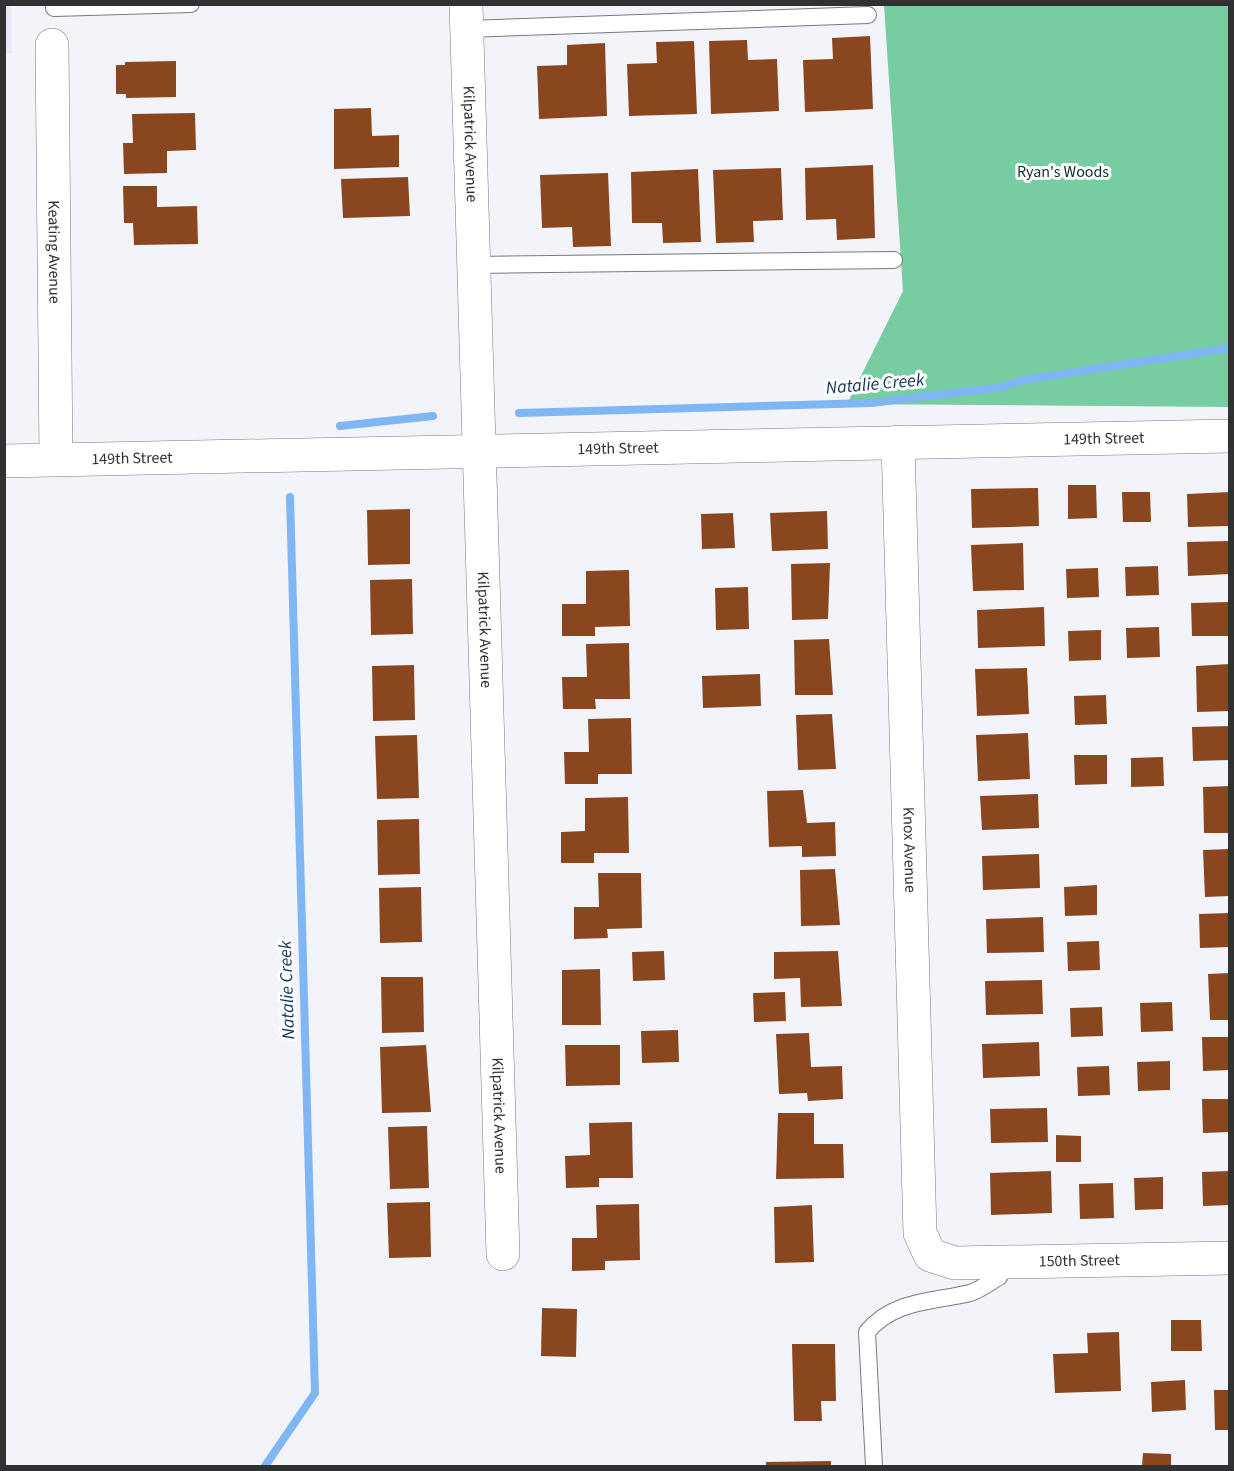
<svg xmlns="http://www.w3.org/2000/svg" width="1234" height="1471" font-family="'Source Sans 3',sans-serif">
<rect width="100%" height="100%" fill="#f3f4fa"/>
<path fill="#e9eaf8" d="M4 5H11L12 53H5Z"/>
<path fill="#77cda1" d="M884 5H1229V407L847 404 903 291Z"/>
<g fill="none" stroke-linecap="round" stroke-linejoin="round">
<path stroke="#7fb6f3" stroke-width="8" d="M519 413 871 403 1003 387 1023 380 1230 348
M340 426 433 416
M265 1466 315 1393 290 497"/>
</g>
<path fill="#8a461f" d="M870 36 873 109 805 112 803 60 833 59 832 38Z
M747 40 748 60 777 59 779 111 711 114 709 41Z
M694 41 697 114 629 116 627 64 657 63 656 42Z
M605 43 607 116 539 119 537 66 567 65V45Z
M176 61V97L126 98V94H116V65H125V62Z
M371 108 372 136 399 135V167L334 169V109Z
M195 113 196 150 167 151V173L124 174 123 143H133L132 114Z
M873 165 875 238 837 240 836 219 806 220 805 168Z
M781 168 783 220 753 221 754 242 716 243 713 170Z
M698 169 701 242 663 243 662 223H632L631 172Z
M608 173 611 246 573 247 572 227 542 228 540 175Z
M408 177 410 216 343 218 341 179Z
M123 186H157V207L197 206 198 244 134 245 133 223H124Z
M1068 485H1096L1097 518 1068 519Z
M1038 488 1039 526 972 528 971 489Z
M1122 492H1150L1151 522H1123Z
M1230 492V526L1188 527 1187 494Z
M410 509V564L368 565 367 510Z
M827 511 828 549 772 551 770 513Z
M733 513 735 548 702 549 701 514Z
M1230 541V574L1188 576 1187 542Z
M1023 543 1024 590 973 591 971 545Z
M830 563 828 619 792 620 791 564Z
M1158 566 1159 595 1126 596 1125 567Z
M1098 568 1099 597 1067 598 1066 569Z
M629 570 630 626 595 627V636H562V604H586V571Z
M412 579 413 634 371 635 370 580Z
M748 587 749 629 716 630 715 588Z
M1230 602V636H1192L1191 603Z
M1044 607 1045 646 978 648 977 610Z
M1159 627 1160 657 1127 658 1126 628Z
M1101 630V660L1069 661 1068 631Z
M829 639 833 695H795L794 640Z
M629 643 630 699H595L596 709H563L562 677H587L586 644Z
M1230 664V711L1197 712 1196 666Z
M414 665 415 720 373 721 372 666Z
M1027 668 1029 714 977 716 975 669Z
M760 674 761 706 703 708 702 676Z
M1106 695 1107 724 1075 725 1074 696Z
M832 714 836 769 798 770 796 715Z
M631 718 632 774H598V784H565L564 752H589L588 719Z
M1230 726V760L1193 761 1192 727Z
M1028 733 1030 779 978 781 976 735Z
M417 735 419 798 377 799 375 736Z
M1074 755H1107V784L1075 785Z
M1163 757 1164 786 1131 787V758Z
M1230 786V833H1204L1203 787Z
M803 790 807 823 835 822 836 856 802 857V846L769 847 767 791Z
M1038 794 1039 828 982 830 980 796Z
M628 797 629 853H594V863H561V832L585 831V798Z
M419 819 420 874 378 875 377 820Z
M1230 849V896L1205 897 1203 850Z
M1039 854 1040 888 983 890 982 856Z
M835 869 840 925 801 926 800 870Z
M598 873H641L642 928 607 929 608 938 574 939V907H599Z
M1097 885V915L1065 916 1064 887Z
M421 887 422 942 380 943 379 888Z
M1230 913V947L1200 948 1199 914Z
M1043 917 1044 952 987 953 986 919Z
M1099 941 1100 970 1068 971 1067 942Z
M664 951 665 980 633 981 632 952Z
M838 951 842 1006 801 1007 800 978 774 979V952Z
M600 969 601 1025H562V970Z
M1230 973V1020H1210L1208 974Z
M381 977H423L424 1032 382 1033Z
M1042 980 1043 1014 986 1015 985 981Z
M785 992 786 1021 754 1022 753 993Z
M1172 1002 1173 1031 1141 1032 1140 1003Z
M1102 1007 1103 1036 1071 1037 1070 1008Z
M678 1030 679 1062 642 1063 641 1031Z
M809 1033 811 1067 842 1066 843 1099 808 1101 807 1093 779 1094 776 1034Z
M1202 1037H1230V1070L1203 1071Z
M1039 1042 1040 1076 983 1078 982 1044Z
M426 1045 431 1112 382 1113 380 1047Z
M565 1045H620V1085L566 1086Z
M1170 1061V1090L1138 1091 1137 1062Z
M1109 1066 1110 1095 1078 1096 1077 1067Z
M1202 1099H1230V1132L1203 1133Z
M1047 1108 1048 1142 991 1143 990 1109Z
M778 1113H814V1144H843L844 1178 776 1179Z
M632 1122 633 1178H599V1187L566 1188 565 1156 590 1155 589 1123Z
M427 1126 429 1188 390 1189 388 1127Z
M1056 1135 1081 1136V1162H1056Z
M1051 1171 1052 1213 991 1215 990 1173Z
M1230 1171V1205L1203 1206 1202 1172Z
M1163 1177V1209L1135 1210 1134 1178Z
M1113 1183 1114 1218 1080 1219 1079 1184Z
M430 1202 431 1257 389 1258 387 1203Z
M639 1204 640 1260 605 1261V1270L572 1271V1238H597L596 1205Z
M812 1205 814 1262 775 1263 774 1207Z
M542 1308 577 1309 576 1357 541 1356Z
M1171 1320H1201L1202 1351H1171Z
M1119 1332 1121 1391 1055 1393 1053 1354 1088 1353 1087 1333Z
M792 1344H835L836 1401H821L822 1421H794Z
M1185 1380 1186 1410 1152 1412 1151 1382Z
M1214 1390H1230V1430H1215Z
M1143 1453 1171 1454V1466H1142Z
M831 1461V1466H766V1462Z"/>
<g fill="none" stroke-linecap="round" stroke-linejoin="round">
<defs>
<path id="service" d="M54 8 191 4
M467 29 868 15
M474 265 894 260
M874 1466 867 1332C893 1300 933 1302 970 1293 980 1290 990 1282 999 1277L1002 1262"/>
<g id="minor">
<path id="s1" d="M466 4 503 1254"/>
<path id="s2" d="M52 45 56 459"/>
<path id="s3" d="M898 442 920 1233 930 1255 955 1263 1230 1258"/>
<path id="s4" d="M4 461 1230 436"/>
</g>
</defs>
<use href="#service" stroke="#78797e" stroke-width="18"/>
<use href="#minor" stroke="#78797e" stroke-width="34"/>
<use href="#service" stroke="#fff" stroke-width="16"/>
<use href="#minor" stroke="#fff" stroke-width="33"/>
</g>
<g text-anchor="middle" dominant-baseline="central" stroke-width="6" stroke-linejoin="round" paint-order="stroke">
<g font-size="16" fill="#303133" stroke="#fff">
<text stroke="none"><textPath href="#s1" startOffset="140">Kilpatrick Avenue</textPath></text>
<text stroke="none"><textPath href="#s2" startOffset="207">Keating Avenue</textPath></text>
<text stroke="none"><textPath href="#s4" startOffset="1100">149th Street</textPath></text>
<text stroke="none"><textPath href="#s4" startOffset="614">149th Street</textPath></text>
<text stroke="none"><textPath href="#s4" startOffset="128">149th Street</textPath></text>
<text stroke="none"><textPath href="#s1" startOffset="626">Kilpatrick Avenue</textPath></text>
<text stroke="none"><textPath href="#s3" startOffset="408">Knox Avenue</textPath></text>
<text stroke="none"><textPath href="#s1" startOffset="1112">Kilpatrick Avenue</textPath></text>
<text stroke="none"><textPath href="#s3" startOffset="966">150th Street</textPath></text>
</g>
<g font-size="16" fill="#0c3322" stroke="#fff">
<text x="1063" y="172">Ryan's Woods</text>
</g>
<g font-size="18" font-style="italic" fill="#0f355c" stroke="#fff">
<text transform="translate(875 384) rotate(-5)">Natalie Creek</text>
<text transform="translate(287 990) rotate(-92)">Natalie Creek</text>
</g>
</g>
<rect width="1234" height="1471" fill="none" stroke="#303133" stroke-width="12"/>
</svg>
